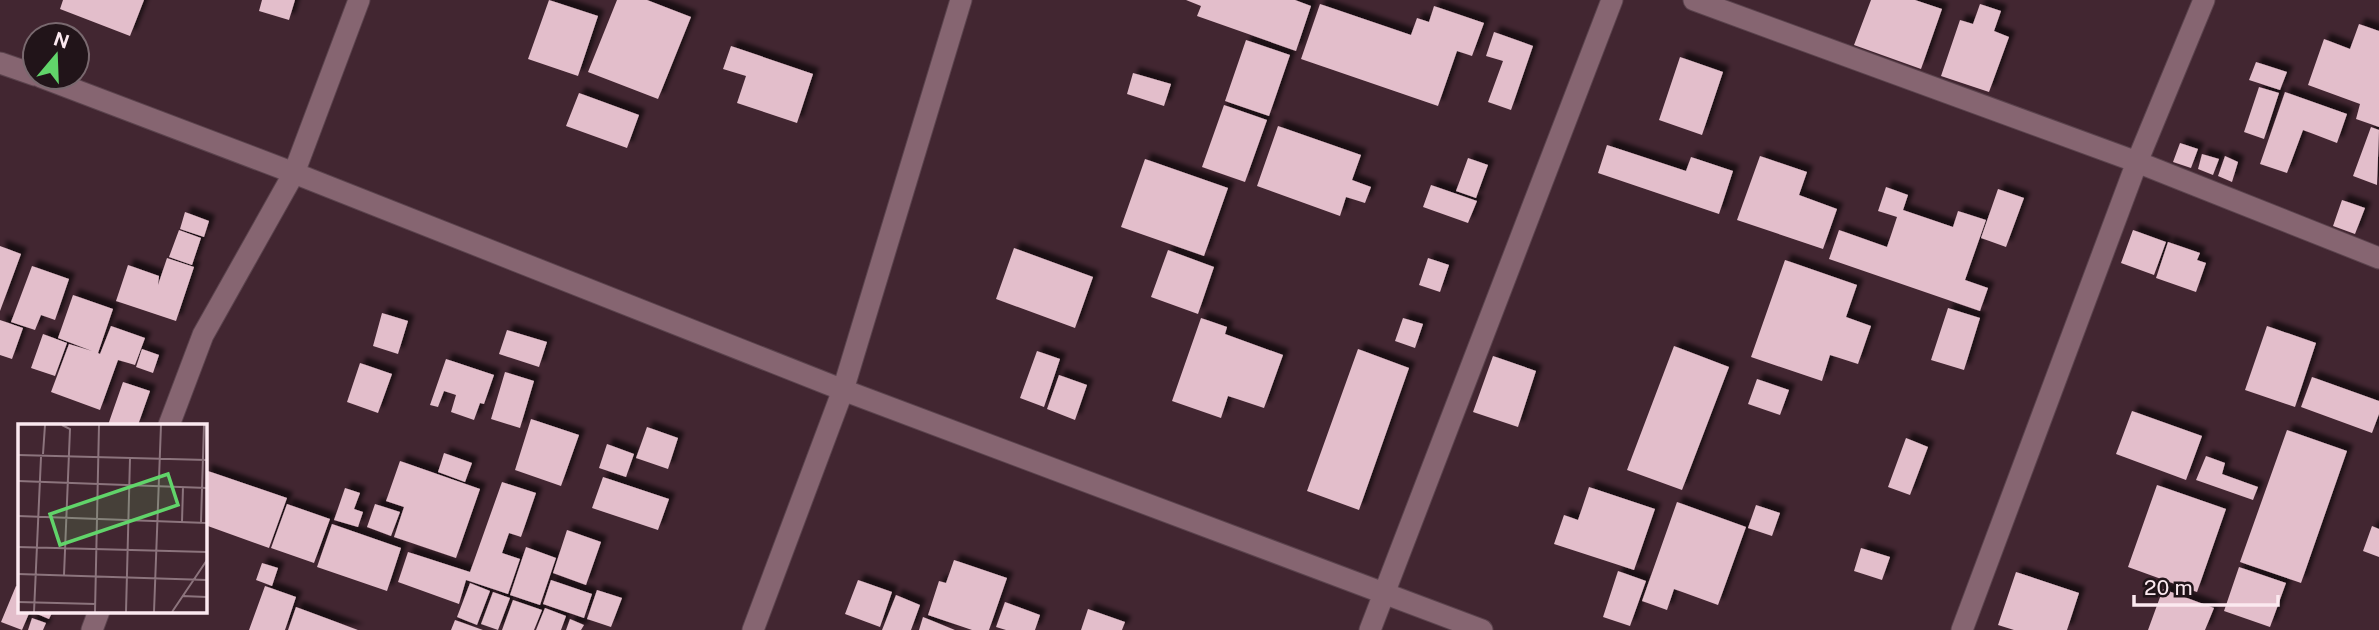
<svg xmlns="http://www.w3.org/2000/svg" width="2379" height="630" font-family="'Public Sans',sans-serif">
<defs>
<filter id="shadow"><feDropShadow dx="6" dy="-6" stdDeviation="2" flood-color="#0009"/></filter>
</defs>
<rect width="100%" height="100%" fill="#422631"/>
<path fill="#e3becb" filter="url(#shadow)" d="M63 0H144L130 36 60 9Z
M262 0H295L289 20 259 11Z
M549 0 598 16 578 76 528 59Z
M617 0H647L691 17 658 99 588 72Z
M1186 0H1295L1311 6 1296 51 1197 16 1201 6Z
M1871 0H1915L1942 9 1921 69 1854 45Z
M1320 4 1411 35 1417 18 1429 22 1434 6 1484 23 1472 56 1457 51 1438 106 1301 59Z
M1980 4 2001 11 1994 31 2009 37 1989 92 1941 76 1960 20 1973 24Z
M2359 24 2379 31V127L2356 119 2360 104 2308 85 2324 39 2350 49Z
M1494 32 1533 46 1511 110 1488 102 1503 61 1486 56Z
M1246 40 1290 55 1269 116 1225 101Z
M731 46 813 74 797 123 737 103 746 76 723 69Z
M1680 57 1723 72 1702 135 1659 120Z
M2256 62 2287 72 2280 90 2249 80Z
M1133 73 1171 84 1164 106 1127 94Z
M2259 87 2279 93 2264 139 2244 132Z
M2285 92 2347 114 2337 143 2303 130 2287 173 2260 164Z
M579 93 639 115 627 148 566 126Z
M1224 105 1267 120 1245 182 1202 167Z
M1278 126 1361 155 1352 180 1371 187 1365 203 1346 197 1340 216 1257 186Z
M2371 127 2379 130 2377 185 2353 176Z
M2180 143 2198 149 2191 168 2173 162Z
M1607 145 1686 171 1691 157 1733 171 1719 214 1598 173Z
M2202 154 2219 159 2213 175 2198 169Z
M1760 156 1807 172 1799 195 1837 209 1823 249 1737 220Z
M2225 156 2238 162 2232 182 2218 176Z
M1468 158 1488 165 1476 198 1456 191Z
M1145 159 1228 188 1204 256 1121 227Z
M1431 185 1477 201 1468 223 1423 207Z
M1886 187 1908 195 1903 210 1953 227 1958 211 1986 220 1965 280 1988 288 1980 311 1829 259 1839 230 1887 247 1897 217 1878 211Z
M1998 189 2024 198 2006 247 1981 238Z
M2342 200 2365 208 2355 234 2333 226Z
M185 212 209 221 204 237 180 229Z
M179 230 201 238 192 265 169 257Z
M2133 230 2166 242 2154 275 2121 263Z
M2168 242 2200 253 2197 260 2206 263 2196 292 2156 278Z
M0 246 21 254 0 311Z
M1014 248 1093 277 1075 328 996 299Z
M1168 250 1214 267 1198 314 1151 297Z
M167 258 194 267 176 321 116 301 128 265 159 276 158 285Z
M1428 258 1449 265 1440 292 1419 285Z
M1785 260 1857 285 1846 317 1871 326 1858 364 1830 355 1822 381 1751 357Z
M32 266 69 279 55 320 41 315 35 330 11 322Z
M73 295 113 309 98 353 100 354 111 326 145 338 135 365 118 360 100 410 51 392 69 344 92 351 58 338Z
M1948 308 1980 318 1964 370 1931 360Z
M382 313 408 321 398 354 373 346Z
M1201 318 1227 327 1225 334 1283 355 1264 408 1228 396 1221 418 1172 401Z
M1403 318 1423 324 1415 348 1395 341Z
M0 320 23 328 12 359 0 355Z
M2267 326 2316 343 2295 407 2245 390Z
M507 330 547 342 539 367 499 354Z
M43 334 67 343 55 376 31 368Z
M1674 346 1729 367 1682 490 1627 470Z
M142 349 159 355 153 373 136 367Z
M1358 349 1409 368 1359 510 1307 491Z
M1037 351 1060 359 1044 407 1020 398Z
M1493 356 1536 371 1518 427 1473 412Z
M446 359 494 375 484 404 480 403 474 420 451 412 456 395 444 391 438 407 430 405Z
M360 363 392 374 378 413 347 402Z
M505 372 534 381 520 428 491 419Z
M1059 375 1087 385 1075 420 1047 409Z
M2312 377 2379 401V414L2372 433 2301 407Z
M1757 379 1789 390 1780 415 1748 404Z
M123 382 150 391 138 425H108Z
M2132 411 2202 436 2186 480 2116 454Z
M531 419 579 435 561 486 515 470Z
M647 427 678 438 668 469 636 458Z
M2287 430 2347 451 2301 583 2240 562Z
M1906 438 1928 447 1910 495 1888 487Z
M607 444 634 454 626 477 599 468Z
M444 453 472 463 465 482 438 472Z
M2206 456 2225 463 2222 474 2258 487 2253 500 2196 480Z
M400 461 480 489 456 558 394 537 404 507 386 501Z
M205 470 287 498 269 548 205 525Z
M603 477 669 499 658 530 592 508Z
M502 482 536 493 521 537 509 533 502 553 520 559 508 594 466 580 459 604 398 582 408 552 470 572Z
M2157 485 2226 509 2197 592 2128 567Z
M1589 487 1655 509 1634 570 1554 544 1564 515 1578 520Z
M345 488 360 493 354 509 363 512 358 527 334 520Z
M1677 502 1746 527 1718 605 1674 589 1667 610 1642 601Z
M287 504 330 519 314 563 271 548Z
M375 504 400 512 391 536 367 527Z
M1756 505 1780 513 1772 536 1748 528Z
M332 524 401 548 387 591 317 567Z
M2372 526 2379 529V557L2363 551Z
M567 530 601 542 586 585 553 573Z
M526 547 556 558 540 605 510 595Z
M1861 548 1890 557 1882 580 1854 571Z
M954 560 1007 578 989 630H972L928 615 939 581 946 583Z
M262 563 278 568 272 586 256 580Z
M2239 567 2286 583 2270 627 2224 611Z
M1618 571 1646 581 1630 626 1603 617Z
M2016 572 2079 593 2067 630H2014L1998 625Z
M551 580 592 594 584 618 543 604Z
M858 580 892 592 880 627 845 614Z
M470 583 490 591 477 625 457 617Z
M16 586 19 587V611H53L49 619 30 611 22 630 1 622Z
M265 586 296 597 285 630H249Z
M2163 589 2214 608 2205 630H2148Z
M597 590 622 598 611 627 587 619Z
M493 592 510 598 498 630 481 624Z
M896 595 920 605 911 630H882Z
M513 600 542 610 534 630H502Z
M1005 602 1040 615 1035 630H1006L996 627Z
M296 607 358 630H288Z
M545 608 566 616 561 630H536Z
M1088 609 1125 622 1122 630H1081Z
M923 617 955 630H919Z
M32 618 46 623 43 630H28Z
M570 619 584 625 581 630H566Z
M455 620 483 630H451Z"/>
<g fill="none" stroke-linecap="round" stroke-linejoin="round">
<defs>
<path id="minor" d="M1694 0 2137 162 2379 258
M0 63 35 75
M41 77 294 173 843 390 1482 630
M169 425 203 335 294 173 359 0
M92 630 99 611
M753 630 843 390 961 0
M1370 630 1612 0
M1962 630 2137 162 2204 0"/>
</defs>
<use href="#minor" stroke="#5b434d" stroke-width="23"/>
<use href="#minor" stroke="#866571" stroke-width="21"/>
</g>
<g transform="translate(18 424)">
<rect width="189" height="189" fill="#422631"/>
<path fill="none" stroke="#8c747d" stroke-width="2" d="M44 1 52 5 46 151M25 30 27 1M0 31 189 36M0 57 189 64M0 92 189 99M164 98 165 63M183 98 186 1M0 123 189 128M0 150 189 156M164 172 189 173M0 178 78 180M16 188 23 33M77 188 81 1M108 188 112 34M136 188 143 1M154 188 189 136"/>
<path fill="#61d46a" fill-opacity="0.15" stroke="#61d46a" stroke-width="3.5" d="M150 50 160 81 42 121 32 90Z"/>
<rect width="189" height="189" fill="none" stroke="#fce9f0" stroke-width="3.5"/>
</g>
<g transform="translate(56 56) rotate(19)"><circle r="33" fill="#211419" stroke="#79696f" stroke-width="2"/>
<path d="M0-5L12 26L0 18L-12 26Z" fill="#61d46a"/>
<text y="-10" font-size="19" font-weight="bold" text-anchor="middle" fill="#fce9f0">N</text>
</g>
<path d="M2134 595v10h144v-10" fill="none" stroke="#fce9f0" stroke-width="3.5"/>
<text x="2144" y="595" font-size="21" fill="#fce9f0" stroke="#211419" stroke-width="5" paint-order="stroke">20 m</text>
</svg>
